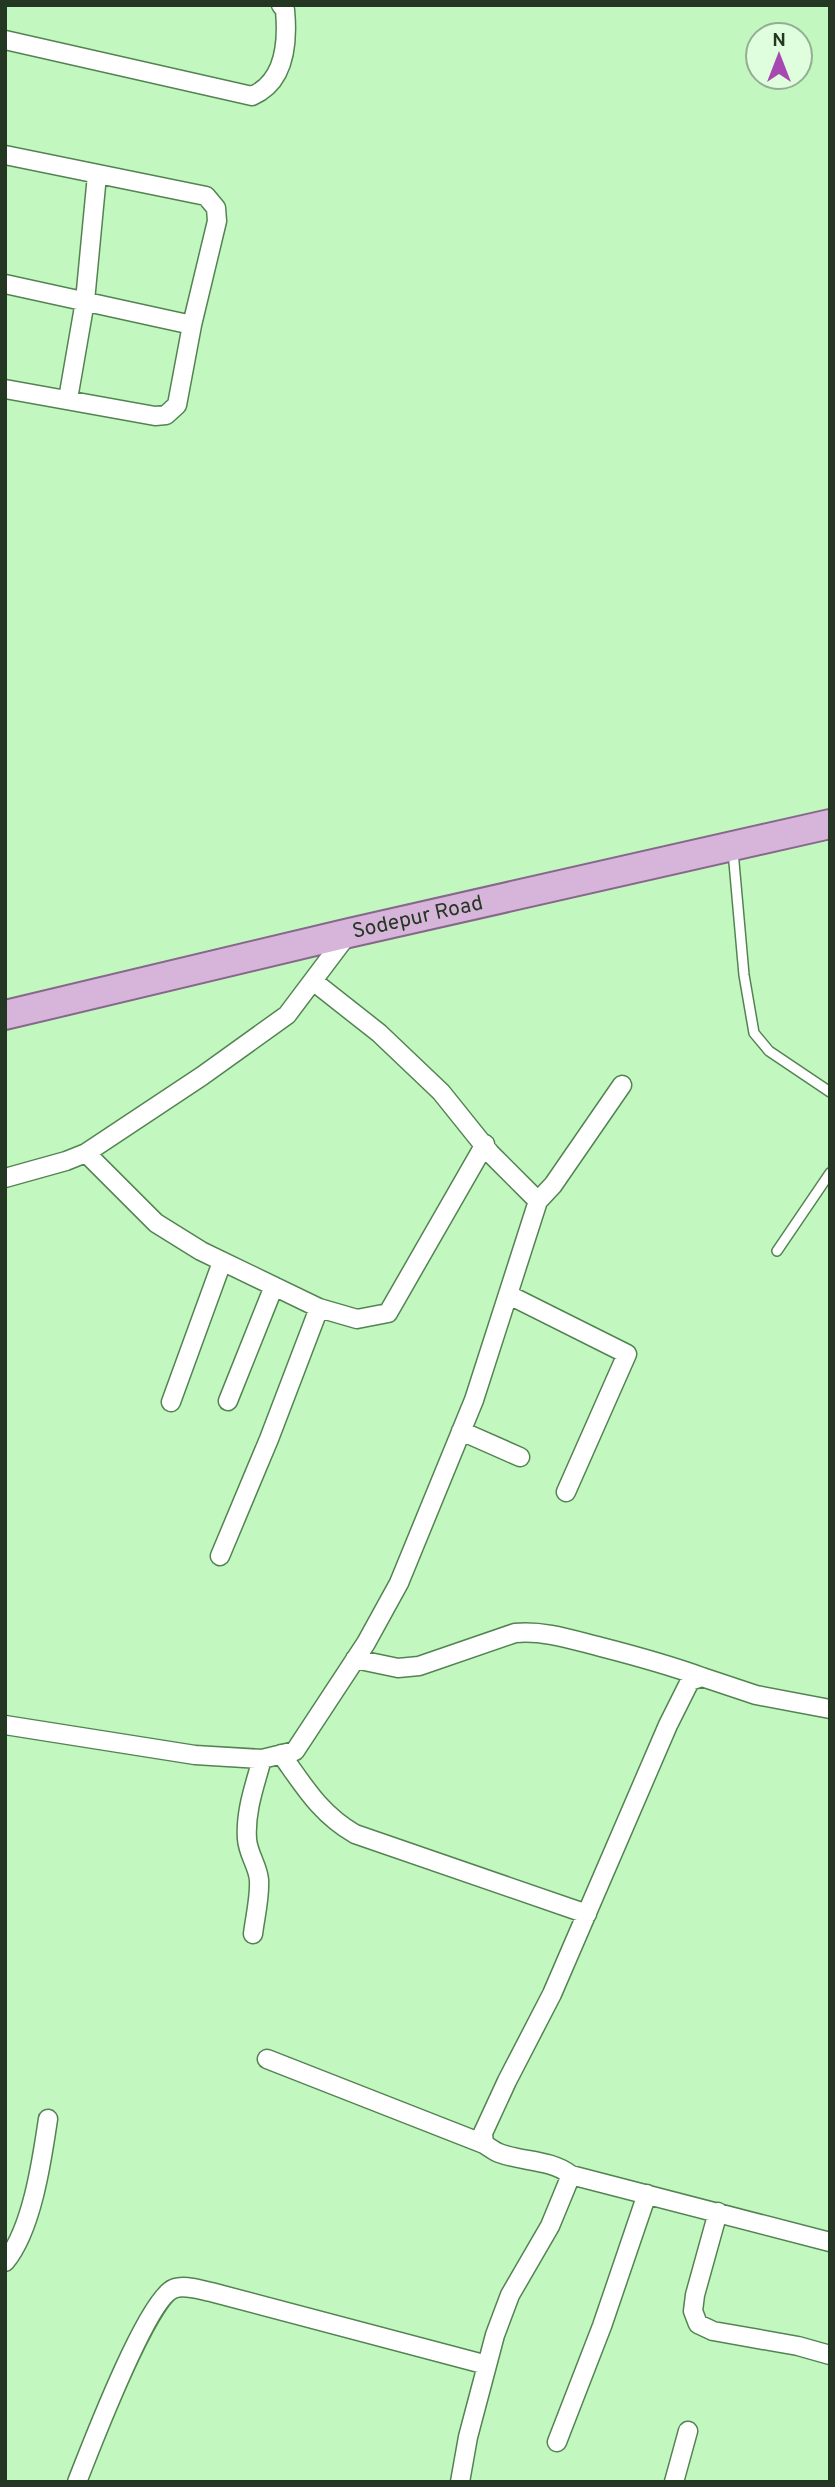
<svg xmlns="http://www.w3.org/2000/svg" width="835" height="2487" font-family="Overpass,sans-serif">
<rect width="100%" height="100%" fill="#c3f7c0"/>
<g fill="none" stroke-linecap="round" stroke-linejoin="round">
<defs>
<path id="lane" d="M733 851 744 975 754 1033 769 1051 830 1092
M777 1251 830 1173"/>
<path id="street" d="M5 40 252 96C285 82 288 42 285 10L281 5
M5 155 206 196 216 208 217 221 192 325 177 405 166 415 155 416 5 389
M5 284 192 325
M68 399 85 301 97 175
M86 1153 156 1223 201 1251 319 1308 357 1319 388 1313 485 1144
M5 1178 66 1161 86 1153 202 1076 287 1015 348 934
M538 1201 553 1185 622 1085
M509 1295 627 1354 566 1492
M228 1401 274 1286
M171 1402 222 1262
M461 1431 520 1457
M220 1556 269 1439 319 1308
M355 1659 398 1668 419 1666 515 1633C544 1630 573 1640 601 1647 636 1656 669 1665 702 1677
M5 1725 195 1755 262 1759 295 1751 366 1643 399 1583 474 1400 538 1201 490 1153 441 1092 379 1033 313 981
M281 1754C304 1786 320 1814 355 1834L587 1914
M253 1934C255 1917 260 1898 259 1880 258 1866 248 1854 247 1839 245 1811 255 1785 262 1759
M267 2059 484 2144
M571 2175 830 2242
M718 2212 695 2295 693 2311 698 2324 713 2331 798 2346 830 2355
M5 2262C32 2230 42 2160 48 2119
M557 2442 602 2326 647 2194
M77 2482C90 2449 147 2300 173 2289 184 2284 200 2290 211 2292L487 2365
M460 2482 468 2437 495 2335 510 2295 550 2226 571 2175C550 2159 523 2162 499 2153 494 2151 489 2147 484 2144L483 2133 507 2081 552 1994 668 1725 690 1681 702 1677 756 1695 830 1709
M674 2482 688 2431"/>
<g id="primary">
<path id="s1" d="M5 1015 349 933 830 824"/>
</g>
</defs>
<use href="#lane" stroke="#538352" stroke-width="12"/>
<use href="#street" stroke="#538352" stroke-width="21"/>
<use href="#primary" stroke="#86688a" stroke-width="32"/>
<use href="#lane" stroke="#fff" stroke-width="9"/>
<use href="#street" stroke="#fff" stroke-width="18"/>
<use href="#primary" stroke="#d7b5da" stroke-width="28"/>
</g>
<g text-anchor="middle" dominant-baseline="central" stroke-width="5" stroke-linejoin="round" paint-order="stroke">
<g font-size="21" fill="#233722" stroke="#dffedd">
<text stroke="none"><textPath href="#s1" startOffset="424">Sodepur Road</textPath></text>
</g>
</g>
<rect width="835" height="2487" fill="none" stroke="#233722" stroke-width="14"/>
<g transform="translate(779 56)"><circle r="33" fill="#dffedd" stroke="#94ae92" stroke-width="2"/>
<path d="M0-5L12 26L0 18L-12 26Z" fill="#a849b2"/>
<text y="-10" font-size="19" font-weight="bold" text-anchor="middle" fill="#233722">N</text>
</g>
</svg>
